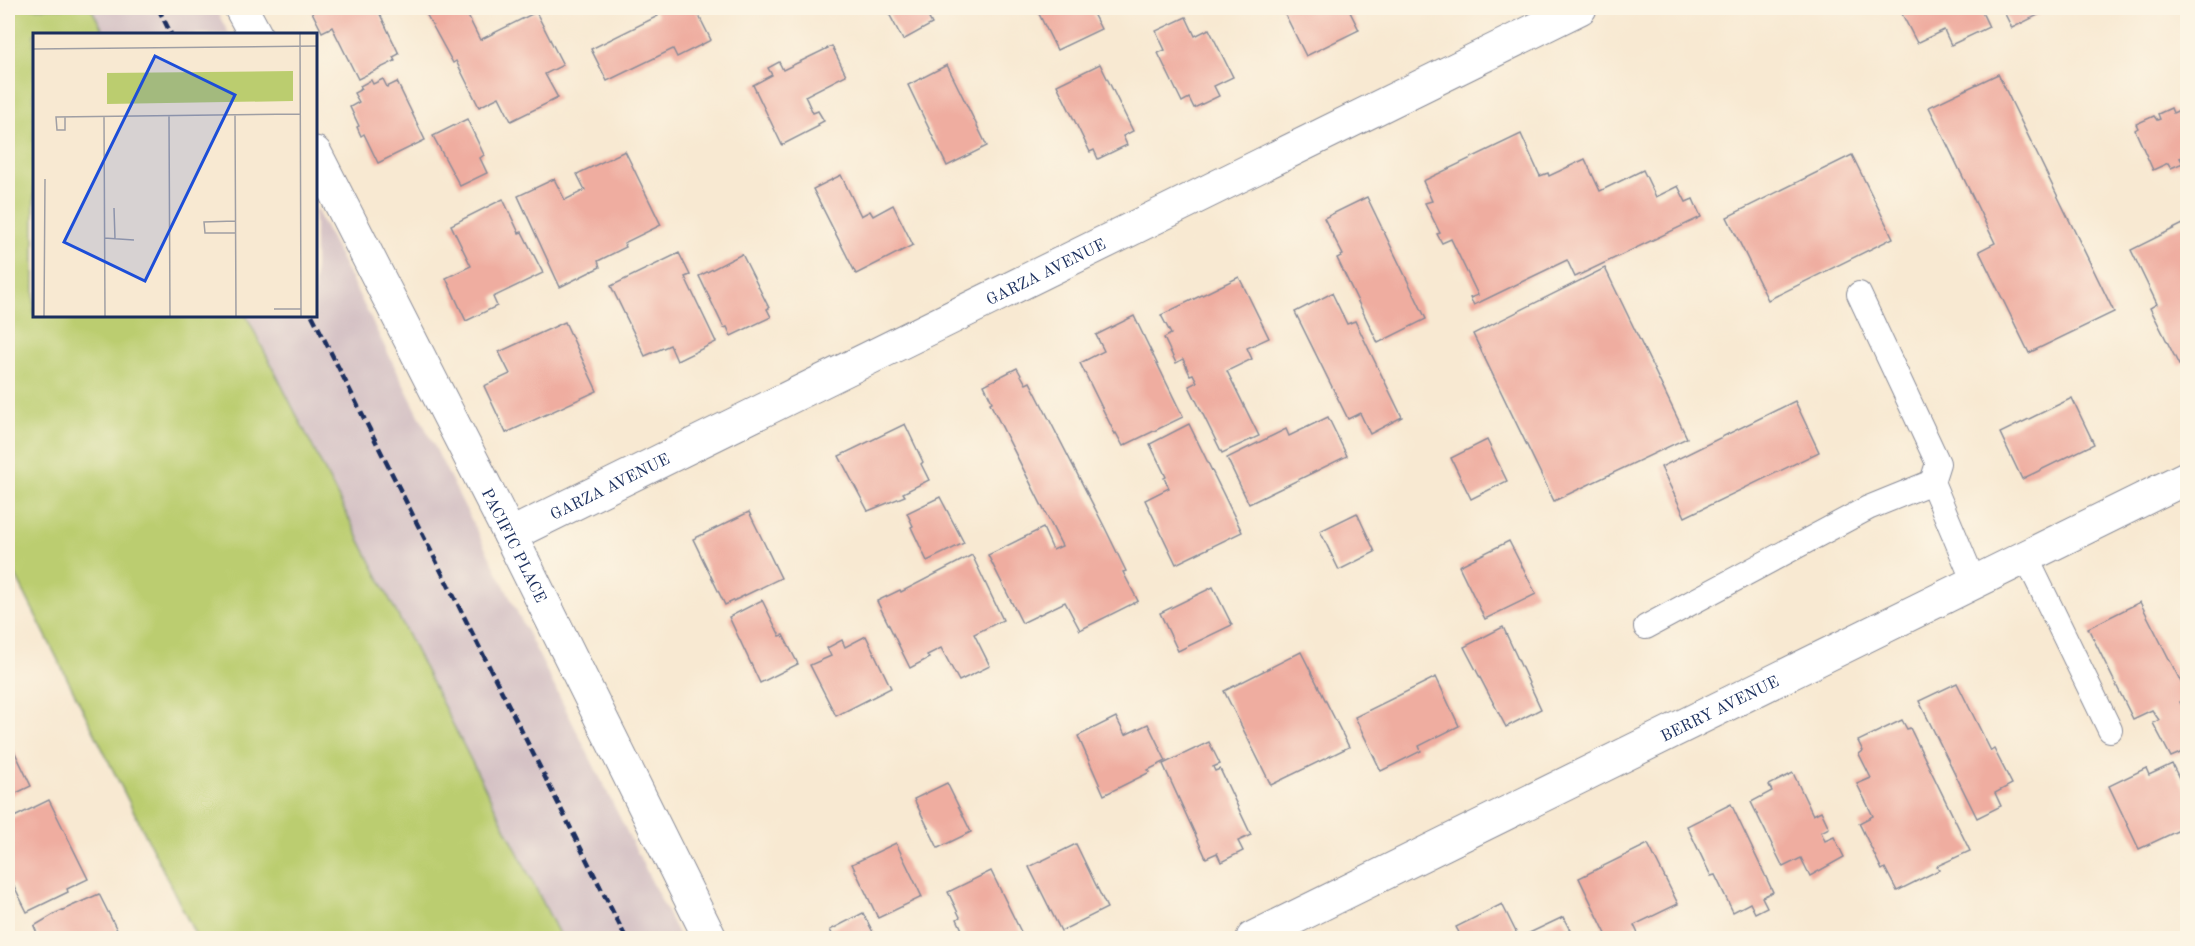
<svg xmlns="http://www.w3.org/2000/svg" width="2195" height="946" font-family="'Old Standard TT',serif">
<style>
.industrial{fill:#d2bec2}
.green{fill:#bbcd6f;stroke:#6b7e66;stroke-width:1.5}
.building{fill:#efada0}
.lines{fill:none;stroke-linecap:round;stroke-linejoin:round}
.lane-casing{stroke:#8a8c98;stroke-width:26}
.street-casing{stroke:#8a8c98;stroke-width:35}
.lane{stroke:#fff;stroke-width:24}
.street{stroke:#fff;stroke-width:33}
.rail{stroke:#1b2f5e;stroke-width:4.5;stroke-dasharray:9 4.5;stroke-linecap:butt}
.labels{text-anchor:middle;stroke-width:5;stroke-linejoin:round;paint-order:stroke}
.street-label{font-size:16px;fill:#1b2f5e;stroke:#fcf5e5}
.inset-road{fill:none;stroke:#a09fa4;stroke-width:1.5}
.view{fill:#1d4ed8;fill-opacity:0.15;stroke:#1d4ed8;stroke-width:3}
.inset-edge{fill:none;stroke:#1b2f5e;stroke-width:3}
</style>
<rect width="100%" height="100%" fill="#fcf5e5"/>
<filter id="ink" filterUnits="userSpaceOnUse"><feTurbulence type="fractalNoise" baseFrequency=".0167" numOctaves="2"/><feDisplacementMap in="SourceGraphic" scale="12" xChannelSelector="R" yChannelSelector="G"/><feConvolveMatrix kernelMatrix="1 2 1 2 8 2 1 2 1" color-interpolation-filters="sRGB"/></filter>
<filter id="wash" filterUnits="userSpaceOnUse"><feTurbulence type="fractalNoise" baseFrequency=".008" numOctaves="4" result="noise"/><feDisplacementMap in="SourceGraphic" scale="24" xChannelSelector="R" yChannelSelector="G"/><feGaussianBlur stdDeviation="1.35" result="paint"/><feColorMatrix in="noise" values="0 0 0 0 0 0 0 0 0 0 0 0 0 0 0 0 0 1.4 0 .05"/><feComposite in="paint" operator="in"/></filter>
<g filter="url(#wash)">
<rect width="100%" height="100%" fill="#f8e9d2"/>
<g class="industrial">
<path d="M91 8H215L229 34H105Z"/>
<path d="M315 207 680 938H561L246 315H315Z"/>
</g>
<path class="green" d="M8 8H91L105 34H34V315H246L561 938H197L8 560Z"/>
<g id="blocks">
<g class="building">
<path d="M310 8H377L399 54 393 57 395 61 358 79 332 27 322 32Z"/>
<path d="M423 8H464L480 40 536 12 563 65 545 74 558 98 511 121 499 97 479 107 456 61 453 63Z"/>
<path d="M654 8H695L711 40 677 57 673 49 607 81 591 49 658 16Z"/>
<path d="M886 8H923L932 24 903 40Z"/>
<path d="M1036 8H1090L1101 29 1057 50Z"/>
<path d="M1282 8H1348L1359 30 1306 56Z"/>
<path d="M1899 8H1980L1989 27 1951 45 1944 30 1917 43Z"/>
<path d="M2002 8H2052L2012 28Z"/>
<path d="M1186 17 1195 36 1209 29 1233 77 1214 86 1219 96 1194 108 1189 98 1182 102 1158 53 1165 50 1156 31Z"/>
<path d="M832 46 846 75 805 96 813 113 818 111 824 121 818 124 819 126 782 145 753 85 772 75 768 68 779 62 783 70Z"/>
<path d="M1100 64 1133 131 1123 136 1127 145 1098 159 1094 150 1090 152 1057 85Z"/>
<path d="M947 65 987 146 947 166 908 85Z"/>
<path d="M1998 74 2114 312 2029 353 1979 251 1995 243 1929 107Z"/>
<path d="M383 79 387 87 397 82 425 140 378 163 364 134 361 136 357 127 359 126 350 107 359 102 354 93 362 89 360 86 371 80 373 84Z"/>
<path d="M2171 108 2173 113 2182 109 2188 120V155L2180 158 2183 163 2171 168 2168 163 2153 170 2135 130 2138 128 2136 124 2154 116 2157 120 2160 119 2158 114Z"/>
<path d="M467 119 484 155 480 158 487 173 460 186 433 136Z"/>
<path d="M1521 134 1540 176 1548 173 1549 176 1585 159 1600 191 1643 170 1656 197 1678 186 1686 202 1693 199 1701 217 1575 277 1567 260 1474 305 1470 298 1478 295 1451 239 1442 243 1437 234 1440 233 1425 203 1432 201 1423 181Z"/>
<path d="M625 151 661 225 624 243 626 247 598 261 600 267 560 287 518 196 554 179 565 200 585 190 577 174Z"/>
<path d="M1852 155 1893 238 1768 300 1727 217Z"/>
<path d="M841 175 861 216 870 211 873 216 893 205 913 245 856 274 813 189Z"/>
<path d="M1367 197 1426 319 1378 343 1337 258 1343 255 1324 218Z"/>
<path d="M503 199 519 233 522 232 543 273 493 297 497 306 466 321 446 278 471 266 451 225Z"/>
<path d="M2183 224 2188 232V361L2179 365 2150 308 2157 304 2131 250Z"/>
<path d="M679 253 690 275 685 277 716 342 677 361 670 345 645 356 611 286Z"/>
<path d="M742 254 769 308 767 309 771 317 731 336 727 327 724 328 699 276Z"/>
<path d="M1605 268 1687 438 1554 501 1473 334Z"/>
<path d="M1239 277 1269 338 1247 348 1252 359 1227 371 1259 436 1222 453 1189 386 1197 382 1193 374 1190 375 1183 359 1176 363 1164 338 1171 334 1161 315Z"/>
<path d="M1332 293 1347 324 1355 321 1402 417 1370 434 1360 413 1348 419 1295 312Z"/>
<path d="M1134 316 1183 417 1123 446 1116 433 1115 434 1080 363 1104 351 1096 335Z"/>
<path d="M565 322 597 391 506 433 484 386 510 374 499 352Z"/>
<path d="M1017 368 1026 384 1030 382 1105 528 1126 571 1123 572 1138 601 1080 630 1065 602 1022 623 988 555 1043 528 1053 550 1062 546 990 403 992 402 984 385Z"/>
<path d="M2072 398 2094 444 2022 479 2000 433Z"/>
<path d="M1795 401 1819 452 1685 517 1661 467Z"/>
<path d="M1328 417 1347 456 1249 504 1227 458 1286 429 1289 436Z"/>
<path d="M905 424 923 462 921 464 929 480 903 493 905 496 868 511 839 456Z"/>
<path d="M1189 424 1242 532 1176 564 1145 500 1169 488 1164 478 1166 477 1150 444Z"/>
<path d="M1487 440 1507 481 1471 499 1451 458Z"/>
<path d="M940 497 964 543 927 561 911 527 913 526 907 513Z"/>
<path d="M749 512 781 578 725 605 693 539Z"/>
<path d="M1357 513 1375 552 1339 570 1320 531Z"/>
<path d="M1509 541 1536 594 1485 619 1459 566Z"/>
<path d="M972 555 1003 620 974 634 990 666 959 681 941 648 927 655 929 658 910 668 877 601 900 590 901 592Z"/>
<path d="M1213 587 1232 625 1178 651 1160 613Z"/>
<path d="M762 600 780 636 783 635 798 664 760 683 729 617Z"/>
<path d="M2140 602 2188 696V698L2180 702 2183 707 2188 705V756L2185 751 2171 757 2153 723 2159 720 2152 710 2133 719 2088 628Z"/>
<path d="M1503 627 1541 709 1506 727 1464 647Z"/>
<path d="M866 636 891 688 836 716 810 665 831 656 827 648 842 640 845 647Z"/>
<path d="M1301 652 1349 747 1271 785 1224 691Z"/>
<path d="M1436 677 1459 726 1419 746 1421 751 1381 771 1355 717Z"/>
<path d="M1957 683 1991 751 1994 749 2012 784 1995 793 2001 806 1977 818 1919 701Z"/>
<path d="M1116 717 1125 735 1148 724 1166 761 1148 770 1150 772 1104 795 1078 736Z"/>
<path d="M1902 720 1907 729 1910 728 1970 851 1937 866 1939 870 1897 891 1885 868 1882 870 1859 823 1873 816 1857 784 1871 778 1859 754 1863 751 1858 741Z"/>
<path d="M8 738 31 786 8 797Z"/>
<path d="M1209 742 1220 764 1213 767 1215 771 1220 769 1251 835 1238 841 1243 851 1221 862 1217 853 1206 858 1163 764Z"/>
<path d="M2172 764 2188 796V826L2139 849 2109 786 2146 768 2149 775Z"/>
<path d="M1793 773 1813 815 1821 811 1829 828 1821 832 1825 841 1834 837 1844 857 1810 876 1801 858 1783 867 1751 802 1772 791 1769 785Z"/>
<path d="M947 783 971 832 938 848 914 799Z"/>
<path d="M49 800 88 879 67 889 68 892 27 912 13 884 10 886 8 881V820Z"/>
<path d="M1731 804 1773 892 1762 897 1767 907 1755 913 1750 903 1733 912 1715 875 1711 876 1687 826Z"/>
<path d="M896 843 922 897 878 918 852 864Z"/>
<path d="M1076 844 1107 908 1061 931 1029 867Z"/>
<path d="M1648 844 1678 904 1634 925 1640 938H1608L1579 878Z"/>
<path d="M991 871 1024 938H966L957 919 960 917 948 892Z"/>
<path d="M99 894 121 938H39L34 926 56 913Z"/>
<path d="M1502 904 1519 938 1563 917 1574 938H1462L1456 927Z"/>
<path d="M863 913 876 938H834L830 930Z"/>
</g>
</g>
</g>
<g filter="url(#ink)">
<use href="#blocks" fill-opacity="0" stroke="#8a8c98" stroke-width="1.5"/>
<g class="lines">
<g class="lane-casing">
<g id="lane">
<path d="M1859 294 1938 463 1932 482 1974 582"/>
<path d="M2026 557 2110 730"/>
<path d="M1646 627 1868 508 1932 482"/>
</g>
</g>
<g class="street-casing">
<g id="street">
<path d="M241 8 255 34"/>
<path id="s1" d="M315 153 510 535 710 938"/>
<path id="s2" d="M510 535 1580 8"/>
<path id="s3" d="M1253 938 2188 477"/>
</g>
</g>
<use href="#lane" class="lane"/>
<use href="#street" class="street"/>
<g class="rail">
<path d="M158 8 171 34"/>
<path d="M312 315 626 938"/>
</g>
</g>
</g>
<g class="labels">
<g class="street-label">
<text dy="6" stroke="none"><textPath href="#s2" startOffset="597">GARZA AVENUE</textPath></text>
<text dy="6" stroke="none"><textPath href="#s2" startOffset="111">GARZA AVENUE</textPath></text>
<text dy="6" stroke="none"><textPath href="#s1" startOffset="440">PACIFIC PLACE</textPath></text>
<text dy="6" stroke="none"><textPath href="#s3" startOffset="520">BERRY AVENUE</textPath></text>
</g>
</g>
<g transform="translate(33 33)">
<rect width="284" height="284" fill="#f8e9d2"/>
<path d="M260 38V68L74 71V40Z" fill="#bbcd6f"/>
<path class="inset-road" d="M267 1 268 283M0 16 284 13M202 82 203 283M71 83 72 283M136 83 137 283M32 84V97H24L23 84 267 81M81 175 82 206M202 188 171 189 172 200H202M71 205 101 207M241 276H268M11 283 12 146"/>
<path class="view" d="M122 23 202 62 112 248 31 209Z"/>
<rect width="284" height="284" class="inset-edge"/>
</g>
<rect width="2195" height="946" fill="none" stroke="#fcf5e5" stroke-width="30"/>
</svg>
